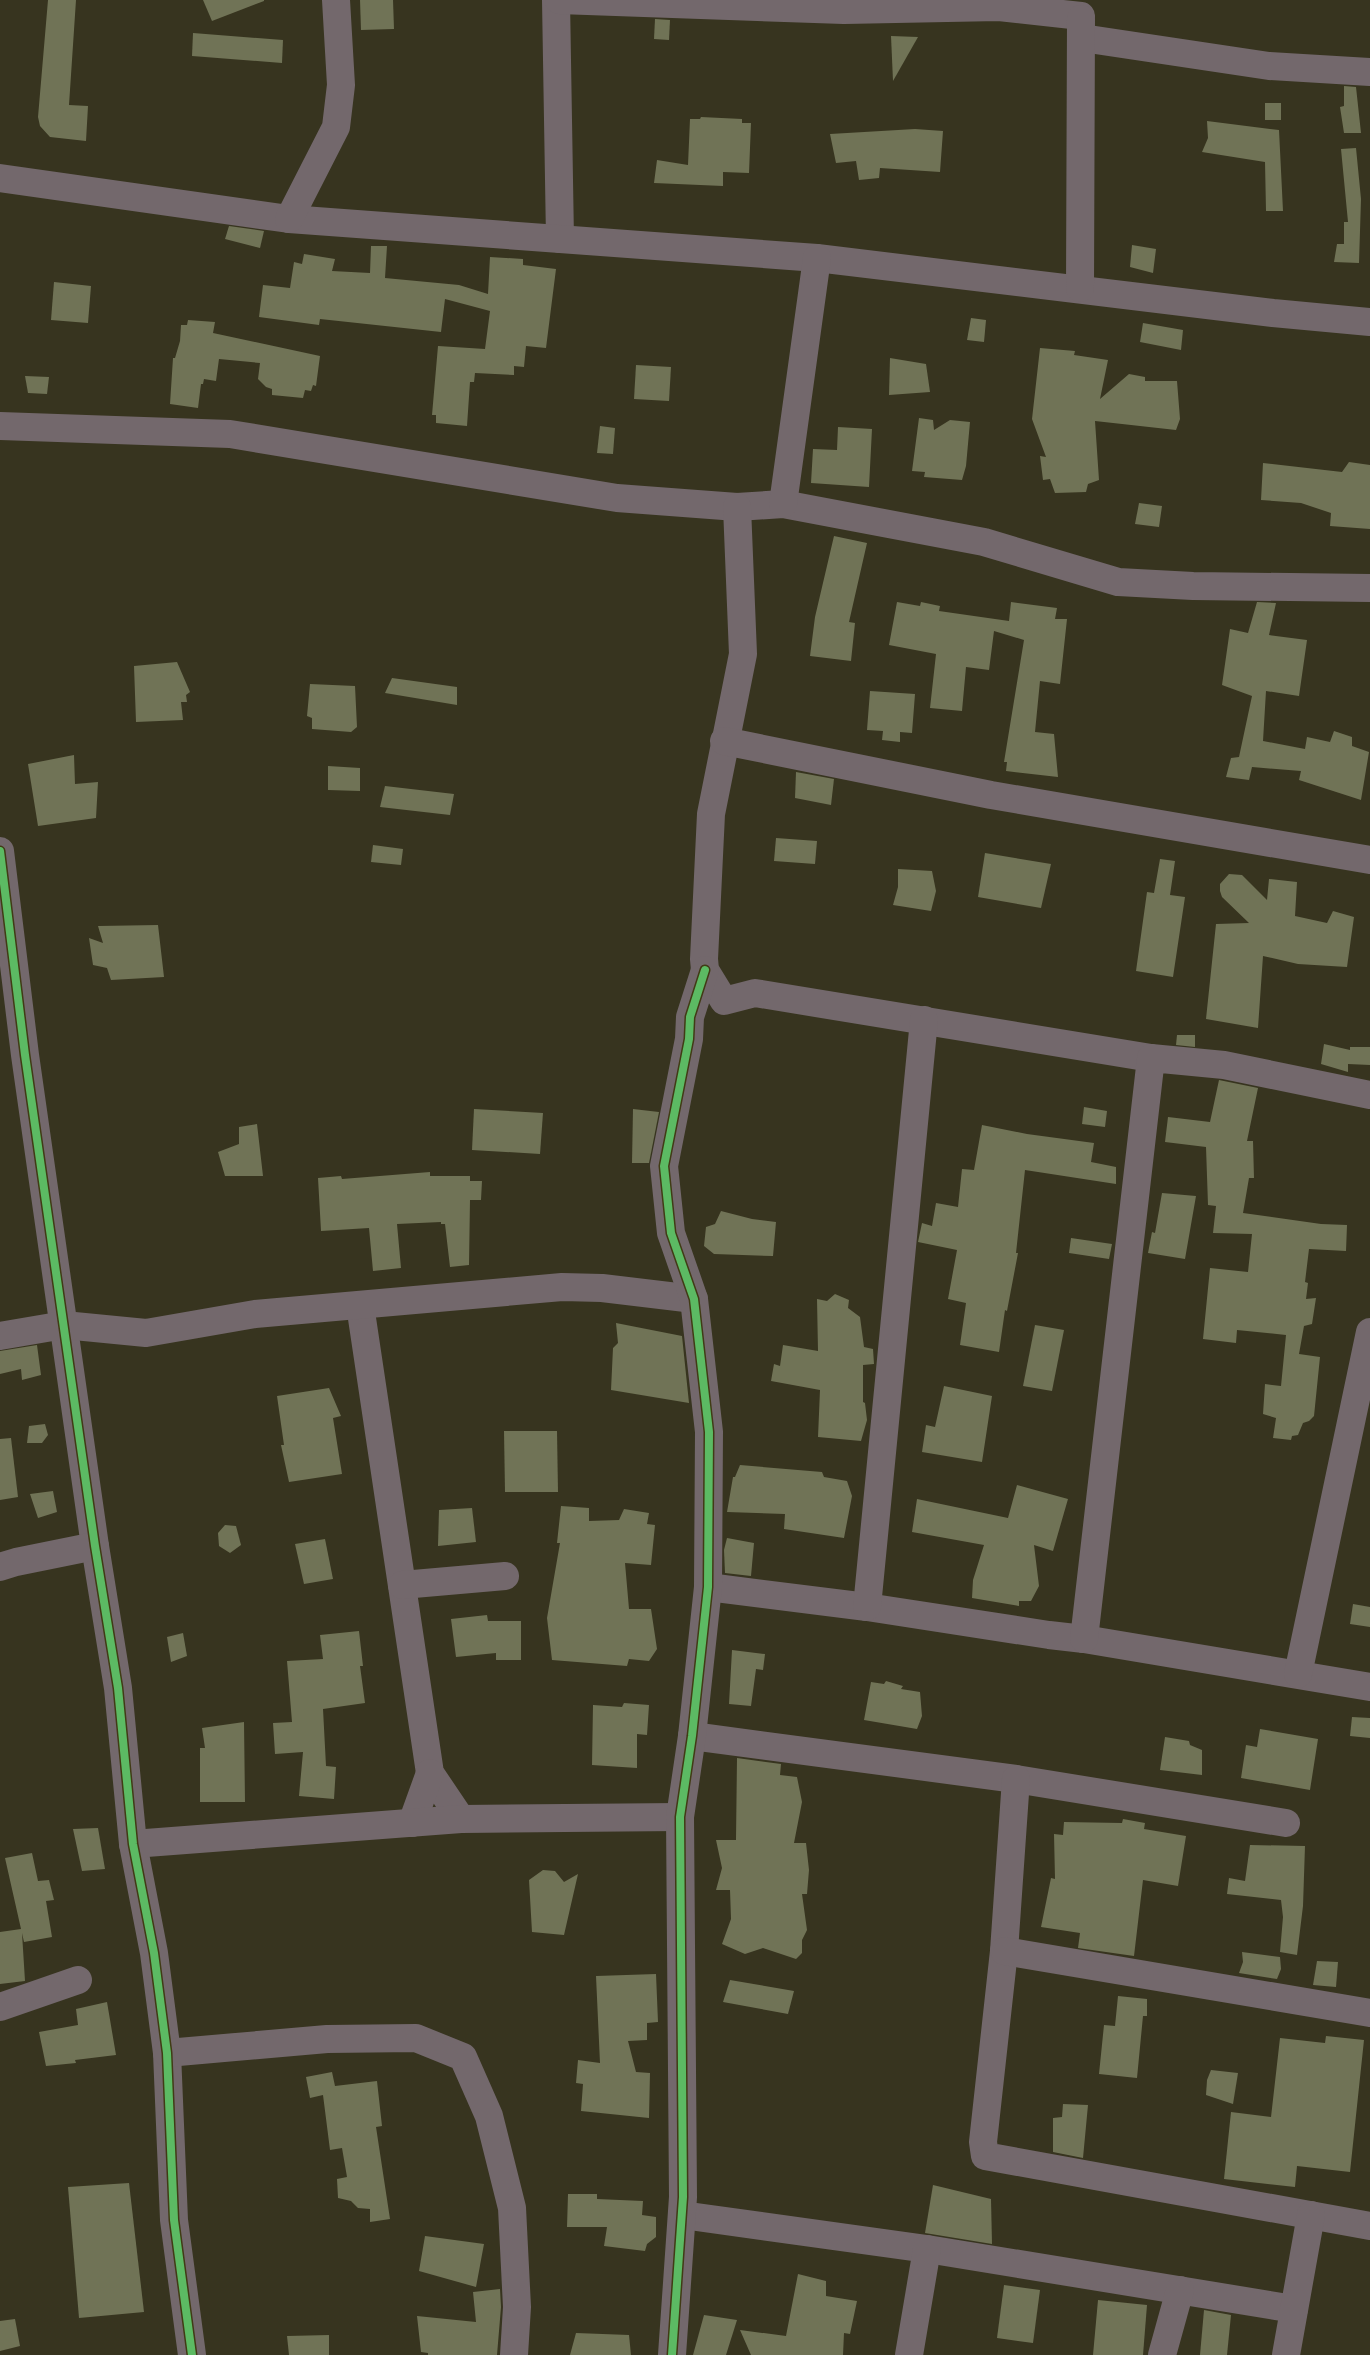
<svg xmlns="http://www.w3.org/2000/svg" width="1370" height="2355" font-family="Montserrat,sans-serif">
<style>
.building{fill:#707356}
.lines{fill:none;stroke-linecap:round;stroke-linejoin:round}
.minor{stroke:#73686c;stroke-width:28}
.cycleway-casing{stroke:#413b15;stroke-width:11}
.cycleway{stroke:#5cba63;stroke-width:8}
</style>
<rect width="100%" height="100%" fill="#37341f"/>
<g class="building">
<path d="M48 0H76L69 105 88 106 86 141 50 137 40 126 38 117Z"/>
<path d="M203 0H264V1L212 21Z"/>
<path d="M360 0H393L394 29 361 30Z"/>
<path d="M655 19 670 20 669 40 654 39Z"/>
<path d="M193 33 283 40 282 63 192 56Z"/>
<path d="M891 36 918 37 893 81Z"/>
<path d="M1344 86 1356 87 1361 133H1344L1340 107 1344 106Z"/>
<rect x="1265" y="103" width="16" height="17"/>
<path d="M701 117 742 119V123H751L749 173 723 172V186L654 183 657 160 688 165 690 119H700Z"/>
<path d="M1207 121 1279 130 1283 211H1266L1265 162 1202 152 1208 138Z"/>
<path d="M915 129 943 131 940 172 880 168 879 178 859 180 856 161 836 163 830 134Z"/>
<path d="M1356 148 1361 199 1359 263 1334 262 1337 244H1344V222H1348L1341 149Z"/>
<path d="M229 226 264 231 260 248 225 239Z"/>
<path d="M1132 245 1156 249 1153 273 1130 267Z"/>
<path d="M371 246H387L385 278 459 285 488 294 490 257 523 259V265L556 269 546 348 526 346 524 367 514 366V375L475 373 474 382H470L467 426 436 423V415H432L438 346 485 349 490 311 445 299 441 332 320 319 319 325 259 317 263 285 290 288 294 262 302 264 304 254 335 259 332 271 370 273Z"/>
<path d="M54 282 91 286 88 323 51 320Z"/>
<path d="M971 318 986 320 984 342 967 340Z"/>
<path d="M188 320 215 322 213 333 320 356 316 386 313 385 311 391 305 390 303 398 272 395V389L266 387 258 379 260 363 219 359 216 381 204 379 203 384H201L198 408 170 404 173 358H175L180 341 181 325H187Z"/>
<path d="M1143 323 1183 330 1181 350 1140 342Z"/>
<path d="M1040 348 1075 351 1074 355 1108 360 1100 399 1129 374 1145 377V381H1177L1180 419 1176 430 1095 421 1099 480 1088 484 1086 492 1055 493 1050 479 1043 480 1040 456 1046 457 1032 419Z"/>
<path d="M890 358 926 364 930 392 889 395Z"/>
<path d="M636 365 671 367 669 401 634 399Z"/>
<path d="M25 376 49 377 47 394 28 393Z"/>
<path d="M919 418 933 420 934 430 950 420 970 422 966 466 962 480 924 477 925 472 912 471Z"/>
<path d="M600 426 615 428 613 454 597 453Z"/>
<path d="M838 427 872 429 869 487 811 483 813 449 837 450Z"/>
<path d="M1349 462 1370 465V529L1330 526 1331 513 1301 503 1261 500 1263 463 1342 472Z"/>
<path d="M1139 503 1162 506 1159 527 1135 524Z"/>
<path d="M834 536 867 543 849 622 855 623 851 661 810 656 815 617Z"/>
<path d="M897 602 920 606 921 602 940 606 939 611 1009 621 1011 602 1057 608 1055 619H1067L1060 684 1040 681 1035 732 1054 734 1058 777 1006 771 1007 762H1004L1024 640 994 631 989 670 966 667 962 711 930 708 936 654 889 645Z"/>
<path d="M1257 602 1276 603 1269 635 1307 640 1299 696 1266 691 1263 741 1305 749 1307 737 1330 742 1334 731 1352 737V746L1369 752 1361 800 1299 780 1301 771 1252 767 1249 780 1226 777 1231 758 1239 757 1252 696 1222 685 1230 629 1248 633Z"/>
<path d="M177 662 190 692 186 695 187 702H181L183 720 136 722 134 666Z"/>
<path d="M392 678 457 687V705L385 693Z"/>
<path d="M310 684 355 686 357 727 351 732 312 729V718L307 716Z"/>
<path d="M870 691 915 694 912 733 900 732V742L882 740 883 731 867 730Z"/>
<path d="M74 755 75 784 98 782 96 818 38 826 28 764Z"/>
<path d="M328 766 360 768V791L328 790Z"/>
<path d="M796 772 834 779 831 805 795 798Z"/>
<path d="M385 786 454 794 450 815 380 807Z"/>
<path d="M776 838 817 841 815 864 774 861Z"/>
<path d="M373 845 403 849 401 865 371 862Z"/>
<path d="M985 853 1051 864 1041 908 978 897Z"/>
<path d="M1160 859 1175 861 1170 895 1185 897 1173 977 1136 971 1147 892 1154 893Z"/>
<path d="M898 869 932 871 936 891 931 911 893 905 898 887Z"/>
<path d="M1229 874 1242 875 1267 900 1269 879 1297 882 1295 916 1327 923 1333 911 1354 917 1347 967 1298 964 1263 956 1258 1028 1206 1019 1216 924 1249 923 1222 897 1220 891V884Z"/>
<path d="M158 925 164 977 111 980 107 968 93 965 89 938 103 943 98 926Z"/>
<path d="M1177 1035H1195V1047L1176 1045Z"/>
<path d="M1324 1044 1350 1050V1047H1370V1065L1348 1064V1072L1321 1064Z"/>
<path d="M1219 1080 1258 1088 1247 1141H1253L1254 1178H1249L1243 1213 1321 1224 1347 1225 1346 1251 1309 1249 1305 1282 1308 1283 1306 1299 1316 1298 1312 1324 1304 1326 1299 1354 1320 1357 1314 1416 1309 1421 1303 1423 1298 1435 1292 1436 1291 1440 1273 1438 1276 1418 1263 1414 1265 1384 1281 1386 1286 1335 1237 1330 1236 1343 1203 1339 1210 1268 1248 1272 1252 1234 1213 1233 1216 1206 1208 1205 1206 1147 1165 1142 1168 1117 1210 1122Z"/>
<path d="M1084 1107 1107 1111 1105 1127 1082 1124Z"/>
<path d="M474 1109 543 1113 540 1154 472 1150Z"/>
<path d="M633 1109 659 1112 649 1163H632Z"/>
<path d="M257 1124 263 1176H225L218 1152 239 1144V1127Z"/>
<path d="M982 1125 1027 1134 1094 1143 1091 1162 1116 1167V1184L1025 1170 1016 1253H1018L1007 1311 1005 1310 999 1352 960 1345 966 1303 948 1299 957 1250 918 1242 922 1223 932 1226 936 1203 958 1207 962 1169 974 1170Z"/>
<path d="M430 1172V1176H470V1181H482L481 1200H470L469 1265 450 1267 445 1224H441V1222L397 1224 401 1268 373 1271 369 1228 321 1231 318 1178 341 1176 342 1179Z"/>
<path d="M1162 1193 1196 1196 1185 1259 1148 1253 1152 1232 1155 1233Z"/>
<path d="M721 1211 752 1219 776 1222 773 1256 714 1254 704 1246 706 1227 715 1224Z"/>
<path d="M1071 1238 1112 1244 1109 1259 1069 1253Z"/>
<path d="M835 1294 849 1300 848 1308 860 1317 864 1347 873 1349 874 1364 863 1365V1402L865 1403 867 1420 861 1441 818 1437 820 1390 771 1381 774 1364 780 1366 783 1345 818 1351 817 1299 827 1301Z"/>
<path d="M616 1323 682 1336 689 1403 611 1390 613 1348 618 1343Z"/>
<path d="M1035 1325 1064 1330 1052 1391 1023 1386Z"/>
<path d="M37 1345 41 1375 22 1380 21 1369 0 1374V1351Z"/>
<path d="M944 1386 992 1396 982 1462 922 1452 926 1425 935 1427Z"/>
<path d="M329 1388 341 1416 333 1418 342 1474 289 1482 281 1445H284L277 1396Z"/>
<path d="M45 1424 48 1435 42 1443H27L29 1426Z"/>
<path d="M504 1431H557L558 1492H505Z"/>
<path d="M11 1438 18 1497 0 1500V1439Z"/>
<path d="M740 1465 822 1472 824 1477 847 1481 852 1496 844 1538 784 1529 785 1514 727 1512 733 1477H735Z"/>
<path d="M1017 1485 1068 1499 1053 1551 1034 1545 1039 1586 1031 1601H1019V1606L972 1598 973 1580 984 1545 912 1532 917 1499 1008 1518Z"/>
<path d="M53 1491 57 1512 38 1518 30 1494Z"/>
<path d="M561 1506 589 1508V1521L619 1520 624 1509 649 1513 647 1524 655 1525 651 1565 625 1563 629 1609H651L657 1649 649 1661 629 1659 627 1666 552 1660 547 1618 560 1543H557Z"/>
<path d="M472 1508 476 1542 438 1546 439 1510Z"/>
<path d="M225 1525 236 1526 241 1545 230 1553 219 1546 218 1533Z"/>
<path d="M727 1538 754 1543 751 1576 725 1573 724 1550Z"/>
<path d="M325 1539 333 1579 304 1584 295 1544Z"/>
<path d="M1353 1604 1370 1607V1627L1350 1624Z"/>
<path d="M487 1615 488 1621H521V1660H496V1653L456 1657 451 1619Z"/>
<path d="M359 1631 363 1666H360L365 1703 323 1709 326 1766 336 1767 334 1799 299 1796 303 1752 275 1754 273 1723 292 1722 287 1661 323 1659 320 1635Z"/>
<path d="M183 1633 187 1656 171 1662 167 1637Z"/>
<path d="M732 1650 765 1654 763 1670 756 1669 751 1706 729 1704Z"/>
<path d="M886 1681 903 1686 901 1689 920 1692 922 1716 917 1729 864 1720 871 1682 884 1684Z"/>
<path d="M624 1703 649 1705 647 1735 637 1734V1768L592 1765 593 1705 622 1707Z"/>
<path d="M1352 1717 1370 1718V1738L1350 1736Z"/>
<path d="M244 1722 245 1802H200V1748H205L202 1728Z"/>
<path d="M1260 1729 1318 1739 1310 1790 1241 1778 1246 1745 1257 1747Z"/>
<path d="M1165 1737 1189 1741 1190 1745 1202 1750V1775L1160 1770Z"/>
<path d="M737 1758 781 1764 780 1775 797 1777 802 1802 794 1843H806L809 1870 807 1894H802L807 1930 802 1940V1953L796 1959 763 1948 745 1954 722 1944 731 1919 730 1890H716L722 1868 716 1840H736Z"/>
<path d="M1123 1819 1145 1823 1144 1829 1186 1836 1178 1886 1143 1880 1134 1956 1078 1948 1080 1933 1041 1927 1051 1878 1055 1879 1054 1834 1063 1835 1064 1822 1122 1823Z"/>
<path d="M98 1828 105 1869 82 1871 73 1829Z"/>
<path d="M1250 1845 1305 1846 1303 1906 1297 1955 1280 1952 1283 1917 1281 1900 1227 1894 1229 1878 1245 1881Z"/>
<path d="M32 1853 38 1881 49 1880 54 1900 46 1901 52 1937 24 1942 22 1933 25 1981 0 1984V1932L21 1929 5 1858Z"/>
<path d="M543 1870 555 1871 564 1882 578 1874 564 1935 532 1932 529 1880Z"/>
<path d="M1242 1952 1280 1957 1281 1969 1277 1979 1239 1973 1243 1962Z"/>
<path d="M1317 1961 1338 1962 1336 1987 1313 1985Z"/>
<path d="M656 1974 658 2022 647 2023V2040L628 2041 636 2072 650 2073 649 2118 581 2111 583 2084 576 2083 578 2060 600 2063 596 1976Z"/>
<path d="M730 1980 794 1991 788 2014 723 2002Z"/>
<path d="M1118 1996 1147 1999V2016H1143L1137 2078 1099 2074 1104 2025 1115 2026Z"/>
<path d="M107 2002 116 2055 75 2060 76 2063 46 2066 39 2032 78 2025 76 2009Z"/>
<path d="M1326 2036 1364 2040 1350 2172 1297 2166 1295 2187 1224 2179 1231 2112 1271 2117 1280 2038 1325 2043Z"/>
<path d="M1211 2070 1238 2073 1233 2104 1206 2095 1207 2080Z"/>
<path d="M332 2072 335 2086 377 2081 382 2126 376 2127 390 2219 370 2222V2209L358 2208 351 2201 338 2198 337 2179 347 2177 342 2148 330 2150 323 2095 310 2098 306 2077Z"/>
<path d="M1063 2104 1088 2105 1083 2158 1053 2152V2118L1062 2117Z"/>
<path d="M129 2183 144 2312 79 2318 68 2187Z"/>
<path d="M933 2185 991 2199 992 2244 925 2233Z"/>
<path d="M568 2194H597V2199L643 2201 642 2215 656 2217V2237L647 2244 645 2251 604 2246 607 2227H567Z"/>
<path d="M425 2236 484 2244 476 2287 419 2271Z"/>
<path d="M798 2274 826 2281V2296L857 2301 850 2334 844 2333 843 2355H751L740 2330 786 2336Z"/>
<path d="M1004 2285 1040 2290 1033 2343 997 2338Z"/>
<path d="M500 2289 501 2307 497 2355H428V2353L421 2352 417 2316 476 2322 473 2292Z"/>
<path d="M1098 2300 1147 2305 1143 2355H1093Z"/>
<path d="M1204 2310 1231 2315 1227 2355H1200Z"/>
<path d="M704 2315 737 2320 726 2355H693Z"/>
<path d="M15 2319 20 2346 0 2351V2321Z"/>
<path d="M576 2333 629 2335 631 2355H570Z"/>
<path d="M329 2335V2355H289L287 2336Z"/>
</g>
<g class="lines">
<g class="minor">
<path d="M556 0 560 239"/>
<path d="M559 0 844 10 999 7 1081 16"/>
<path d="M1082 38 1269 66 1370 72"/>
<path d="M0 178 289 219 817 258 1273 313 1370 322"/>
<path d="M289 219 336 127 341 85 336 0"/>
<path d="M1080 288 1081 19"/>
<path d="M0 426 230 434 617 498 737 507 783 504 984 542 1118 582 1193 586 1370 588"/>
<path d="M783 504 817 258"/>
<path d="M737 507 743 654 711 814 704 959 705 970 724 1001 755 993 1151 1058"/>
<path d="M724 741 991 795 1370 860"/>
<path d="M0 851 25 1055 95 1546 118 1688 133 1844 154 1953 167 2053 174 2220 192 2355"/>
<path d="M360 1305 430 1773 461 1819"/>
<path d="M0 1336 64 1325 146 1333 255 1314 562 1287 602 1288 694 1299"/>
<path d="M0 1567 16 1562 95 1546"/>
<path d="M402 1585 505 1576"/>
<path d="M708 1587 867 1607 1049 1635 1084 1639 1370 1687"/>
<path d="M867 1607 924 1020"/>
<path d="M1084 1639 1151 1058 1224 1065 1370 1095"/>
<path d="M1298 1674 1370 1332"/>
<path d="M692 1736 1016 1779 1286 1823"/>
<path d="M1016 1779 1004 1951 983 2142 985 2156 1370 2226"/>
<path d="M412 1823 430 1773"/>
<path d="M133 1844 461 1819 680 1817"/>
<path d="M1004 1951 1370 2013"/>
<path d="M0 2007 78 1980"/>
<path d="M167 2053 327 2039 416 2038 463 2057 489 2116 512 2208 517 2307 514 2355"/>
<path d="M682 2215 927 2249 1294 2309"/>
<path d="M672 2355 683 2197 680 1817 692 1736 708 1587 709 1432 694 1299 671 1233 664 1166 689 1039 690 1017 705 970"/>
<path d="M909 2355 927 2249"/>
<path d="M1162 2355 1180 2290"/>
<path d="M1286 2355 1311 2215"/>
</g>
<g class="cycleway-casing">
<g id="cycleway">
<path d="M0 851 25 1055 95 1546 118 1688 133 1844 154 1953 167 2053 174 2220 192 2355"/>
<path d="M672 2355 683 2197 680 1817 692 1736 708 1587 709 1432 694 1299 671 1233 664 1166 689 1039 690 1017 705 970"/>
</g>
</g>
<use href="#cycleway" class="cycleway"/>
</g>
</svg>
